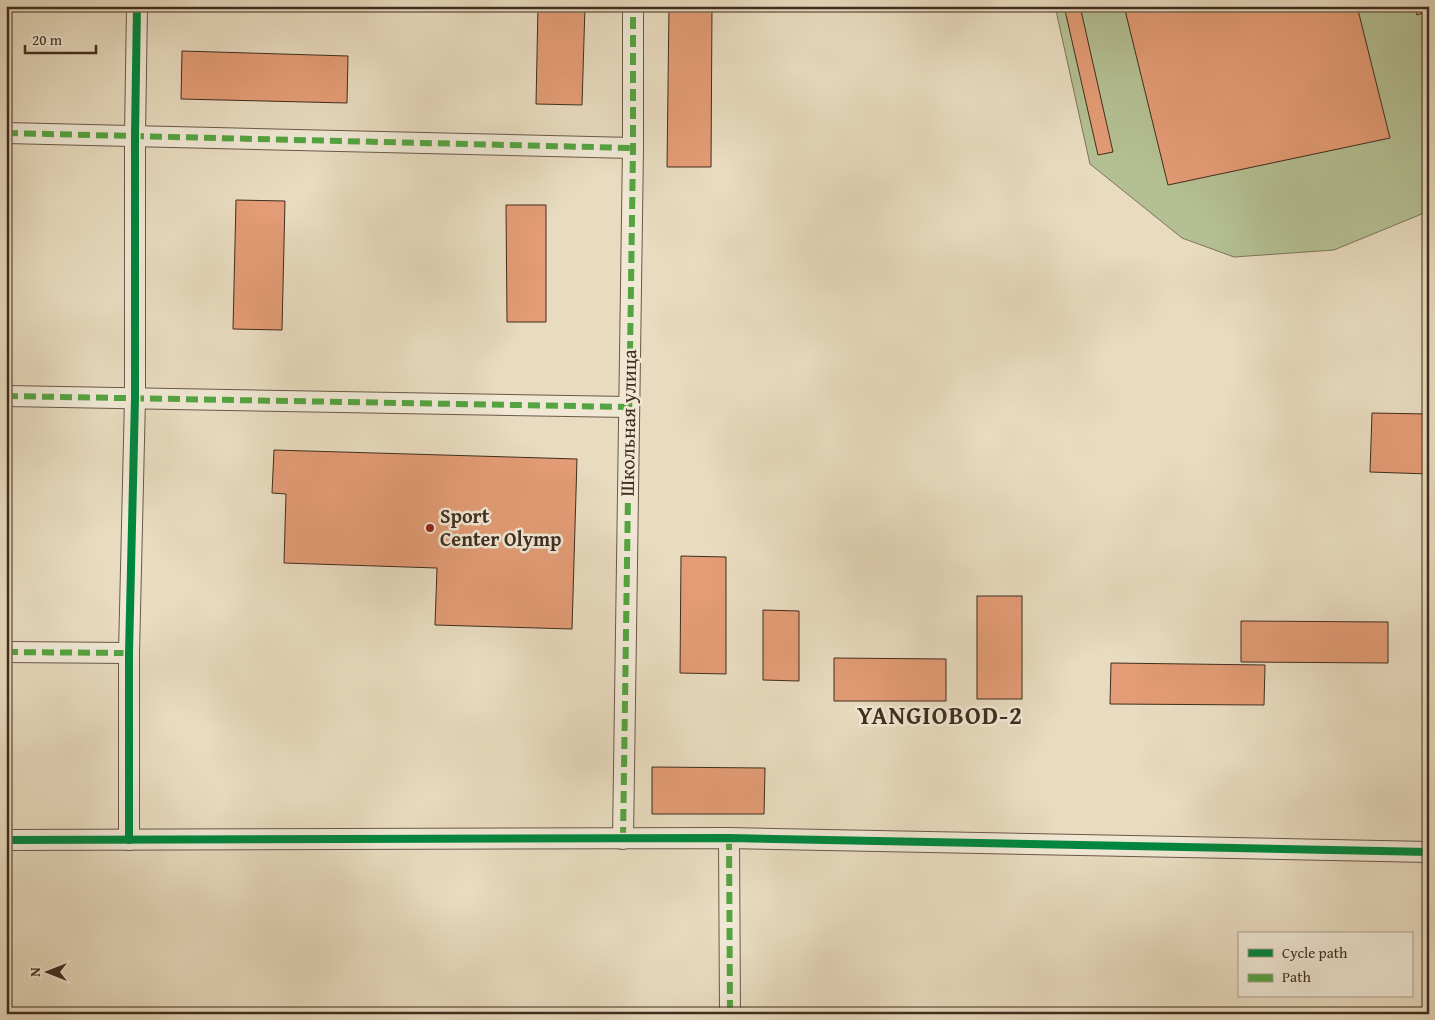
<svg xmlns="http://www.w3.org/2000/svg" width="1435" height="1020" font-family="'Gentium Book Plus',serif">
<style>
.park{fill:#b4c093;stroke:#7a7659}
.building{fill:#e39c75;stroke:#402d1f}
.lines{fill:none;stroke-linecap:round;stroke-linejoin:round}
.minor-casing{stroke:#6a5847;stroke-width:22}
.minor{stroke:#f0e8d5;stroke-width:20}
.quiet{stroke:#54a441;stroke-width:6;stroke-dasharray:12 6;stroke-linecap:butt}
.cycleway-casing{stroke:#f0e8d5;stroke-width:11}
.cycleway{stroke:#00873e;stroke-width:8}
.poi-dot{fill:#8f2418;stroke:#f0e8d5;stroke-width:2}
.labels{text-anchor:middle;stroke-width:5;stroke-linejoin:round;paint-order:stroke}
.street-label{font-size:20px;fill:#402d1f;stroke:#f0e8d5}
.poi-label{font-size:20px;font-weight:bold;fill:#402d1f;stroke:#f0e8d5;text-anchor:start}
.district-label{font-size:25px;font-weight:bold;letter-spacing:1px;fill:#402d1f;stroke:#f0e8d5}
</style>
<rect width="100%" height="100%" fill="#e8dbbf"/>
<filter id="stains"><feTurbulence type="fractalNoise" baseFrequency=".004" numOctaves="4"/><feColorMatrix values="0 0 0 0 .2 0 0 0 0 .09 0 0 0 0 .02 0 0 0 .5 -.17"/></filter>
<radialGradient id="worn" r=".72"><stop offset=".6" stop-color="#630" stop-opacity="0"/><stop offset="1" stop-color="#630" stop-opacity=".3"/></radialGradient>
<path class="park" d="M1055 6H1429V211L1334 250 1234 257 1182 238 1090 164Z"/>
<g class="building">
<path d="M538 6H585L582 105 536 104Z"/>
<path d="M669 6H712L711 167H667Z"/>
<path d="M1064 6H1080L1113 152 1098 155Z"/>
<path d="M1124 6H1357L1390 138 1168 185Z"/>
<path d="M1414 6H1429V11L1417 15Z"/>
<path d="M182 51 348 56 347 103 181 99Z"/>
<path d="M236 200 285 201 282 330 233 329Z"/>
<path d="M506 205H546V322H507Z"/>
<path d="M1372 413 1429 414V474L1370 472Z"/>
<path d="M274 450 577 459 572 629 435 625 437 568 284 563 286 494 272 493Z"/>
<path d="M681 556 726 557V674L680 673Z"/>
<rect x="977" y="596" width="45" height="103"/>
<path d="M763 610 799 611V681L763 680Z"/>
<path d="M1241 621 1388 622V663L1241 662Z"/>
<path d="M834 658 946 659V701H834Z"/>
<path d="M1111 663 1265 665 1264 705 1110 704Z"/>
<path d="M652 767 765 768 764 814H652Z"/>
</g>
<g class="lines">
<g class="minor-casing">
<g id="minor">
<path d="M6 133 633 148"/>
<path d="M6 396 628 407"/>
<path d="M6 652 129 653"/>
<path d="M729 838 730 1014"/>
<path d="M623 839 633 148V6"/>
<path d="M6 840 729 838 1429 852"/>
<path d="M129 840V653L135 398V135L137 6"/>
</g>
</g>
<use href="#minor" class="minor"/>
<g class="quiet">
<path d="M6 133 633 148"/>
<path d="M6 396 628 407"/>
<path d="M6 652 129 653"/>
<path d="M729 838 730 1014"/>
<path d="M623 839 633 148V6"/>
</g>
<g class="cycleway-casing">
<g id="cycleway">
<path d="M6 840 729 838 1429 852"/>
<path d="M129 840V653L135 398V135L137 6"/>
</g>
</g>
<use href="#cycleway" class="cycleway"/>
</g>
<circle class="poi-dot" cx="430" cy="528" r="5"/>
<g class="labels">
<g class="street-label">
<text transform="translate(628 423) rotate(-89)" y="7">Школьная улица</text>
</g>
<g class="poi-label">
<text x="440" y="523">Sport<tspan x="440" dy="23">Center Olymp</tspan></text>
</g>
<g class="district-label">
<text x="940" y="724">YANGIOBOD-2</text>
</g>
</g>
<rect width="1435" height="1020" fill="none" stroke="#e8dbbf" stroke-width="25"/>
<rect x="8" y="8" width="1420" height="1005" fill="none" stroke="#402d1f" stroke-width="2.5"/>
<rect x="12" y="12" width="1410" height="995" fill="none" stroke="#402d1f"/>
<rect x="1238" y="932" width="175" height="65" fill="#f0e8d5" stroke="#aa9d8c"/>
<rect x="1248" y="949" width="25" height="8" fill="#00873e" stroke="#aa9d8c"/>
<text x="1282" y="958" font-size="15" fill="#402d1f">Cycle path</text>
<rect x="1248" y="974" width="25" height="8" fill="#54a441" stroke="#aa9d8c"/>
<text x="1282" y="982" font-size="15" fill="#402d1f">Path</text>
<g transform="translate(48 972) rotate(270)" stroke="#f0e8d5" stroke-width="4" paint-order="stroke">
<path d="M0-4L9 19L0 12L-9 19Z" fill="#402d1f"/>
<text y="-8" font-size="14" font-weight="bold" text-anchor="middle" fill="#402d1f">N</text>
</g>
<path d="M25 45v8h71v-8" fill="none" stroke="#402d1f" stroke-width="2.5"/>
<text x="32" y="45" font-size="15" fill="#402d1f" stroke="#f0e8d5" stroke-width="4" paint-order="stroke">20 m</text>
<rect width="100%" height="100%" filter="url(#stains)"/>
<rect width="100%" height="100%" fill="url(#worn)"/>
</svg>
